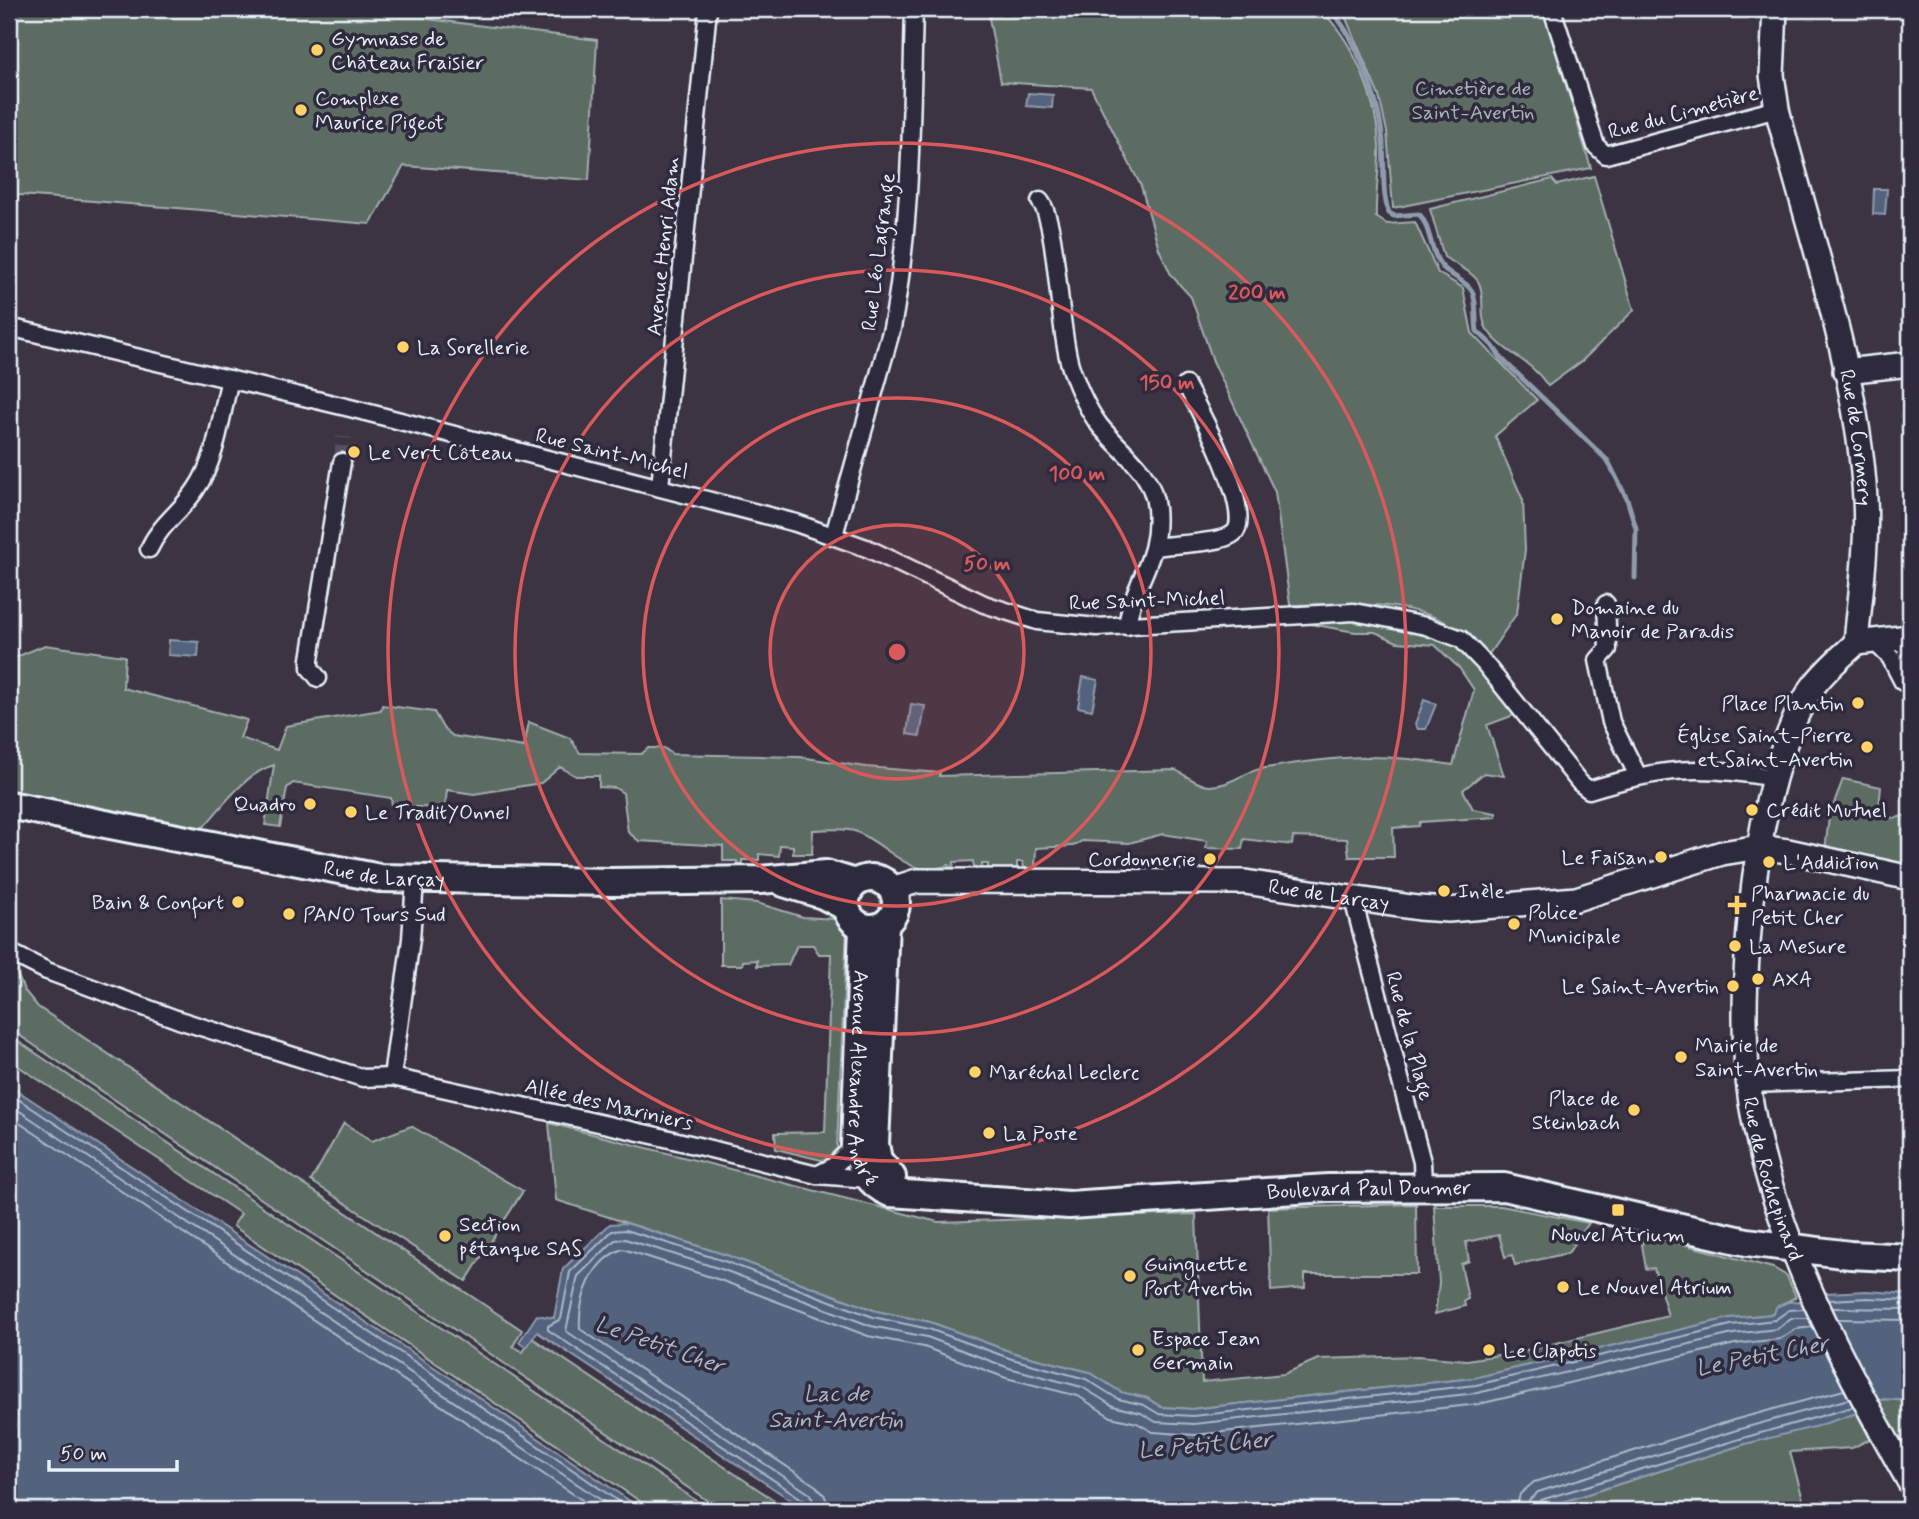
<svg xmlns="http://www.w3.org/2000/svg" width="1919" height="1519" font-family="Mynerve,sans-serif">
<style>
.green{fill:#5b6c64;stroke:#a2aeae;stroke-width:2}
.water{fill:#53637d;stroke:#8f9cae;stroke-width:2}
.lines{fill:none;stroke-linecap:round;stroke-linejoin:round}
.shore{stroke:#acb8c7;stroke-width:2}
.stream{stroke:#8f9cae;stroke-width:5}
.street-tunnel{stroke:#56505e;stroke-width:16;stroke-dasharray:16 8;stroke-linecap:butt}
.street-casing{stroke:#e8f1f8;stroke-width:21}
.secondary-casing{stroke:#e8f1f8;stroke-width:28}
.primary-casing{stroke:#e8f1f8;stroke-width:32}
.street{stroke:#2f2a3d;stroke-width:16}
.secondary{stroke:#2f2a3d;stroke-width:23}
.primary{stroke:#2f2a3d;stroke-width:26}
.ring{fill:none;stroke:#da5a5c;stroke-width:3.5}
.poi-dot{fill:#ffd166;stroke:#2f2a3d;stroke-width:2.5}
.labels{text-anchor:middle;stroke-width:7;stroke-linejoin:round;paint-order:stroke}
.poi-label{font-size:21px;fill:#e8f1f8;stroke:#2f2a3d;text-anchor:start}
.park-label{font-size:21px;fill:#a9b5b5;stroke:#2f2a3d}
.street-label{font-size:21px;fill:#e8f1f8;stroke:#2f2a3d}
.water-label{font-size:23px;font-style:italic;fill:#acb8c7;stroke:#2f2a3d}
.centre{fill:#da5a5c;stroke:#2f2a3d;stroke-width:3.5}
.ring-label{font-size:21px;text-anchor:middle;font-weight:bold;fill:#da5a5c;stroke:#2f2a3d;stroke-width:7;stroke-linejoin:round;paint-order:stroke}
</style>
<rect width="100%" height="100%" fill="#3c3443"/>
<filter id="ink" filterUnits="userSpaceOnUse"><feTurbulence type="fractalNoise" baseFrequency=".0143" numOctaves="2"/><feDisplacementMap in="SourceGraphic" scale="14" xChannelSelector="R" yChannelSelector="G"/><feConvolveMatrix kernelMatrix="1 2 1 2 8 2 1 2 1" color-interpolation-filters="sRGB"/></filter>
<g filter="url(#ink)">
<g class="green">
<path d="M9 9H428V19L597 40 589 180 404 166 370 224 9 194Z"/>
<path d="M994 9H1319C1354 39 1377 100 1379 146 1380 170 1375 193 1376 217L1387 224 1415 222 1438 273 1463 288 1472 333 1537 400 1495 436 1523 500 1525 550 1517 613 1489 654C1479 646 1470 637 1459 630 1412 598 1344 604 1290 605L1275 492 1213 361 1191 297 1171 275 1159 249 1141 186 1091 88 1001 82 989 18Z"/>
<path d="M1342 9H1543L1591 168 1393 208 1387 132 1379 96Z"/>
<path d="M1594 176 1634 310 1582 361 1548 386C1530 359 1505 354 1488 331 1478 317 1486 298 1479 283 1473 272 1455 264 1444 257L1430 209 1552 179 1557 185Z"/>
<path d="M1319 616C1366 621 1420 622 1461 648 1477 657 1504 698 1517 714L1487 725 1504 776 1484 773 1463 790 1473 809 1496 813V817L1420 822 1419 826 1393 828 1394 857H1349L1347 839 1293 837 1292 845 1244 839 1242 849 1206 848 1207 841 1163 834 1129 843 1082 841 1073 846 1036 848 1035 868H1024L1023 862H1017V869H988V864H982V869H974L973 861 954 862 953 869 949 865C908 880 893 848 857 832 846 827 826 830 813 830L812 854H793V846L780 845 779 856 759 854V860H742V869H738L737 861H723V846L639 841 628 832 623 793 615 788 599 787V776H576L560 767 541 783 474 794 447 790 445 808 392 806 391 798 293 783 287 788 280 827 265 825 274 765C243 774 221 809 199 832L9 791V660L45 645 125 656 123 688 247 720 240 738 277 750 286 726 381 710 382 705 434 712 443 728 453 736 524 747 529 722 570 738 580 753 641 754 649 748H664L672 754 800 757 866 767 940 773 939 776 1176 770C1185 775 1199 786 1210 786 1229 786 1242 773 1260 769 1336 756 1377 752 1453 765L1474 690 1460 669 1435 645 1397 642 1375 632H1355L1299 622Z"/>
<path d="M1843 779 1881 787 1878 817 1896 818 1910 814V868L1825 851 1829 817Z"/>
<path d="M721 900 757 903 803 917 835 919 847 927 837 1148 825 1161 776 1149 775 1133 825 1132 831 954H819L813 945H797L788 965 757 966V960L743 961 742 965H721Z"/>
<path d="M15 969 24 990 38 1007 522 1330 513 1346 523 1352 532 1338 789 1510H721L13 1031 9 1027V981Z"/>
<path d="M9 1035 710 1510H653L233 1226 241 1214 9 1060Z"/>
<path d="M344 1123 372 1141 411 1126 523 1191 466 1281 311 1181Z"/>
<path d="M549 1123 938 1222 1196 1214 1202 1382 1284 1374 1318 1359 1418 1356 1467 1360 1523 1351 1668 1316 1654 1268 1646 1269 1642 1245 1645 1234 1773 1268 1787 1276 1796 1297 1777 1307 1774 1314 1730 1318 1474 1378 1192 1409 1161 1407 1147 1398 1121 1393 1089 1372 1014 1353 930 1322 876 1311 729 1256 556 1200Z"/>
<path d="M1416 1204 1417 1274H1305V1288L1271 1291 1268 1208Z"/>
<path d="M1434 1206H1501L1589 1223 1568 1253 1515 1265 1512 1255 1505 1257 1499 1235 1466 1242 1469 1261 1461 1264 1468 1299 1464 1301 1465 1306 1435 1314 1439 1283Z"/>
<path d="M1883 1399 1910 1401V1465L1878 1403Z"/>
<path d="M1857 1413 1870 1439 1852 1448 1790 1452 1806 1510H1524L1556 1504 1745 1444Z"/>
</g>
<g class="water">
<path d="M1028 93 1053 95 1052 108 1026 106Z"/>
<path d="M1874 189H1887L1885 215 1873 214Z"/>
<path d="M169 640 199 642 198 657 168 655Z"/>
<path d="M1083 677 1098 680 1092 710 1078 707Z"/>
<path d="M1424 700 1436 704 1426 729H1418L1415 724Z"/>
<path d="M911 704 925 706 920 736 907 734Z"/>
<path d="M9 1085 452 1379 643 1510H9Z"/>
<path d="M626 1223 729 1256 876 1311 930 1322 1014 1353 1089 1372 1121 1392 1147 1398 1161 1407 1192 1409 1474 1378 1730 1318 1774 1314 1776 1307 1788 1302 1817 1300 1826 1293 1867 1291 1910 1294V1401L1883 1399 1857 1413 1814 1427 1745 1444 1556 1504 1524 1510H806L537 1332 527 1347 519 1342 537 1315 554 1318 563 1269 610 1224Z"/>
</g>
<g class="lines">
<g class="shore">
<path d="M9 1093 448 1384 631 1510"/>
<path d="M9 1104 616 1510"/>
<path d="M9 1116 597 1510"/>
<path d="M1829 1300 1867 1298 1910 1300"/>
<path d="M1833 1308 1910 1309"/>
<path d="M1838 1319 1910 1320"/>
<path d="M808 1510 805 1501 548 1330V1326L561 1319 570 1272 612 1231 626 1230 727 1262 873 1317 929 1329 1012 1359 1086 1379 1118 1399 1144 1405 1159 1414 1193 1416 1476 1385 1731 1325 1775 1320 1789 1310 1804 1309"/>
<path d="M817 1510 810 1494 566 1331 578 1276 615 1240 625 1239 724 1270 871 1326 927 1337 1009 1368 1082 1387 1113 1406 1141 1413 1156 1422 1194 1424 1477 1393 1733 1334 1777 1329 1791 1318H1808"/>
<path d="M828 1510 825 1496 816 1486 580 1329C578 1299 592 1259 623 1249L720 1280 868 1336 924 1347 1006 1378 1078 1396 1111 1417 1137 1423 1153 1432 1195 1435 1479 1404 1735 1344 1780 1339 1796 1329 1813 1327"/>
<path d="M1516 1510 1520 1494 1534 1482 1737 1419 1844 1390"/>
<path d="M1527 1510 1529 1500 1538 1492 1740 1429 1849 1399"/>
<path d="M1536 1510 1541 1500 1743 1438 1853 1407"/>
</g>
<path class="stream" d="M1329 9C1357 35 1380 105 1383 143 1385 165 1381 192 1389 213L1394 216 1419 214C1430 225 1430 250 1440 264 1448 276 1467 280 1473 293 1477 304 1475 320 1477 331L1492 345 1502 359 1608 461 1627 499 1636 528 1635 578"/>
<path class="street-tunnel" d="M342 462 344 437"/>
<g class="street-casing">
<g id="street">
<path d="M1552 9 1596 146 1606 155 1777 109"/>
<path d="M1040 201C1058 222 1058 331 1071 368 1078 388 1087 409 1100 426 1122 453 1152 470 1156 508 1161 561 1133 580 1127 626"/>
<path d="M9 327 350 408 796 523 869 549 984 604 1037 621 1097 627 1354 612 1426 626 1461 639 1485 664 1580 783 1589 790C1661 768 1700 764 1774 778"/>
<path d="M660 487 708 9"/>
<path d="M834 535 892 328C912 222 911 116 914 9"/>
<path d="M1155 547C1172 544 1222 544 1234 533 1255 514 1198 407 1186 385"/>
<path d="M149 549C160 524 182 511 196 489 217 459 221 414 230 379"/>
<path d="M1606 604 1608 649 1598 660 1611 722 1638 776"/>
<path d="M1875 642 1890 657 1903 682 1908 638"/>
<path d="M318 678 310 668V659L342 462"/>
<path d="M1353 899 1422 1162 1423 1185"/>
<path d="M9 952 47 971 179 1020 363 1078 392 1077 657 1136 817 1175"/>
<path d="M392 1077 411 939 415 880"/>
<path d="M1749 1084 1910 1079"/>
<path d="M855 1145 833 1167 817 1175 869 1179"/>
</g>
</g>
<g class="secondary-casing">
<g id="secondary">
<path id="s1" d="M1775 9 1772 75 1777 109C1809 234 1858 370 1865 499 1868 546 1860 596 1856 643 1841 657 1824 671 1812 688 1780 735 1762 819 1755 875 1746 946 1740 1033 1751 1103 1774 1239 1844 1365 1910 1483"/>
<path d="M1845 371 1910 364"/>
<path d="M1856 643 1910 637"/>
<path id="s2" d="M892 889 917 881 1245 882 1418 908 1448 910 1576 899 1722 853 1759 847 1788 851 1910 878"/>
</g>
</g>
<g class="primary-casing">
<g id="primary">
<path id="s3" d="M9 805 380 878 612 882 760 880 826 874 855 883"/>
<circle cx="871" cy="903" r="25"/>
<path d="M784 883 823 895 846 907"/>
<path d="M885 924 875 1144 878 1160 892 1177"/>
<path id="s4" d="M863 927 855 1145C861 1167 868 1184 890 1193L1069 1205 1328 1188 1504 1187 1747 1242 1850 1255 1910 1258"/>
</g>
</g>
<use href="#street" class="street"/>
<use href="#secondary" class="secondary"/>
<use href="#primary" class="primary"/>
</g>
</g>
<circle cx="897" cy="652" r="127" fill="#da5a5c" fill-opacity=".12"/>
<g class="ring">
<circle cx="897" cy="652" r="127"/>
<circle cx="897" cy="652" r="254"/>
<circle cx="897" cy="652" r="382"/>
<circle cx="897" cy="652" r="509"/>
</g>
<g class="poi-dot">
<circle cx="317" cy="50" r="7"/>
<circle cx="301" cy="110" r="7"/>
<circle cx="403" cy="347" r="7"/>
<circle cx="354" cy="452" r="7"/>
<circle cx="1557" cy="619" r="7"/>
<circle cx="1858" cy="703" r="7"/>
<circle cx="1867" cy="747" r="7"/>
<circle cx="310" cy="804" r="7"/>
<circle cx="1752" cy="810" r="7"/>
<circle cx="351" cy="812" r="7"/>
<circle cx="1661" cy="857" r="7"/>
<circle cx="1210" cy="859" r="7"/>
<circle cx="1769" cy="862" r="7"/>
<circle cx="1444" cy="891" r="7"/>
<circle cx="238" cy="902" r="7"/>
<path d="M1733.5 894.5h7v7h7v7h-7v7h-7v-7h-7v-7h7z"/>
<circle cx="289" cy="914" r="7"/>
<circle cx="1514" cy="924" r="7"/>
<circle cx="1735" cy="946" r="7"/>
<circle cx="1758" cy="979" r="7"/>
<circle cx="1733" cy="986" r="7"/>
<circle cx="1681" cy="1057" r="7"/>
<circle cx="975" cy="1072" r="7"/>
<circle cx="1634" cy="1110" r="7"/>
<circle cx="989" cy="1133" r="7"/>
<rect x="1611" y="1203" width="14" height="14" rx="3.5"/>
<circle cx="445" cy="1236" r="7"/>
<circle cx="1130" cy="1276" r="7"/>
<circle cx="1563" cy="1287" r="7"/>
<circle cx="1138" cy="1350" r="7"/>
<circle cx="1489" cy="1350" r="7"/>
</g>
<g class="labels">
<g class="poi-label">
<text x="331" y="45">Gymnase de<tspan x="331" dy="24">Château Fraisier</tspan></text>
<text x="315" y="105">Complexe<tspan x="315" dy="24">Maurice Pigeot</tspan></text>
<text x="417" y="354">La Sorellerie</text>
<text x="368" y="459">Le Vert Côteau</text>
<text x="1571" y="614">Domaine du<tspan x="1571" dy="24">Manoir de Paradis</tspan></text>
<text x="1844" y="710" text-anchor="end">Place Plantin</text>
<text x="1853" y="742" text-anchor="end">Église Saint-Pierre<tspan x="1853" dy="24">et Saint-Avertin</tspan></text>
<text x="296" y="811" text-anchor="end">Quadro</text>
<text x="1766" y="817">Crédit Mutuel</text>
<text x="365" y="819">Le TraditYOnnel</text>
<text x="1647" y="864" text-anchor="end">Le Faisan</text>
<text x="1196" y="866" text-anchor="end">Cordonnerie</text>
<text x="1783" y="869">L'Addiction</text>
<text x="1458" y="898">Inèle</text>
<text x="1751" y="900">Pharmacie du<tspan x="1751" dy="24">Petit Cher</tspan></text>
<text x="224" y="909" text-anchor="end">Bain &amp; Confort</text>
<text x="1528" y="919">Police<tspan x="1528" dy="24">Municipale</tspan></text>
<text x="303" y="921">PANO Tours Sud</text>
<text x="1749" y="953">La Mesure</text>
<text x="1772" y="986">AXA</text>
<text x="1719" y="993" text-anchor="end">Le Saint-Avertin</text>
<text x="1695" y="1052">Mairie de<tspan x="1695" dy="24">Saint-Avertin</tspan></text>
<text x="989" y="1079">Maréchal Leclerc</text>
<text x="1620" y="1105" text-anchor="end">Place de<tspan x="1620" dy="24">Steinbach</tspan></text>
<text x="1003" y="1140">La Poste</text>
<text x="459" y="1231">Section<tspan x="459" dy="24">pétanque SAS</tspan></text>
<text x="1618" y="1241" text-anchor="middle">Nouvel Atrium</text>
<text x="1144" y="1271">Guinguette<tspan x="1144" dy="24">Port Avertin</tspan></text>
<text x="1577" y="1294">Le Nouvel Atrium</text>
<text x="1152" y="1345">Espace Jean<tspan x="1152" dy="24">Germain</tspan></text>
<text x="1503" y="1357">Le Clapotis</text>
</g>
<g class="park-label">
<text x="1473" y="95">Cimetière de<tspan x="1473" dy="24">Saint-Avertin</tspan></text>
</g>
<g class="street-label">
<text transform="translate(1683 112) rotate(-15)" y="7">Rue du Cimetière</text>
<text transform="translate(663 246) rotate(-84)" y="7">Avenue Henri Adam</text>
<text transform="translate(878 252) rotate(-83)" y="7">Rue Léo Lagrange</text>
<text dy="7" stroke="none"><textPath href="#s1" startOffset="439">Rue de Cormery</textPath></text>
<text transform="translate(612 453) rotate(14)" y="7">Rue Saint-Michel</text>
<text transform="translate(1147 600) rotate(-2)" y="7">Rue Saint-Michel</text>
<text dy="7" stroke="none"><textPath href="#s3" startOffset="382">Rue de Larçay</textPath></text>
<text dy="7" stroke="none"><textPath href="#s2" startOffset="439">Rue de Larçay</textPath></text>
<text transform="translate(1410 1036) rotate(75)" y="7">Rue de la Plage</text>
<text dy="7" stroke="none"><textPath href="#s4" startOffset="152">Avenue Alexandre André</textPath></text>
<text transform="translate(609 1104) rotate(13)" y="7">Allée des Mariniers</text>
<text dy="7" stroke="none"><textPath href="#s1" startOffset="1213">Rue de Rochepinard</textPath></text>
<text dy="7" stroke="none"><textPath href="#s4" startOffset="760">Boulevard Paul Doumer</textPath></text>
</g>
<g class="water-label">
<text transform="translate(660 1344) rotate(19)" y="8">Le Petit Cher</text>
<text transform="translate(1762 1355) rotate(-11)" y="8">Le Petit Cher</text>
<text x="836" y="1401">Lac de<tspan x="836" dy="26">Saint-Avertin</tspan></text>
<text transform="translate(1205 1444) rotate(-5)" y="8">Le Petit Cher</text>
</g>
</g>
<circle cx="897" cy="652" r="10" class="centre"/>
<g class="ring-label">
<text x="1257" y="299">200 m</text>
<text x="1167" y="389">150 m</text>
<text x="1077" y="480">100 m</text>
<text x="987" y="570">50 m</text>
</g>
<rect width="1919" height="1519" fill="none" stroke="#2f2a3d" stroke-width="35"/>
<rect x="18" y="18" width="1884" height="1484" fill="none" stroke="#e8f1f8" stroke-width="2.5" filter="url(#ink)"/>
<path d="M49 1460v10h128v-10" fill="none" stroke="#e8f1f8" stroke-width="3.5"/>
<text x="60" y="1460" font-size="21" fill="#e8f1f8" stroke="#2f2a3d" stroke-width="5" paint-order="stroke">50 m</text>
</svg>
